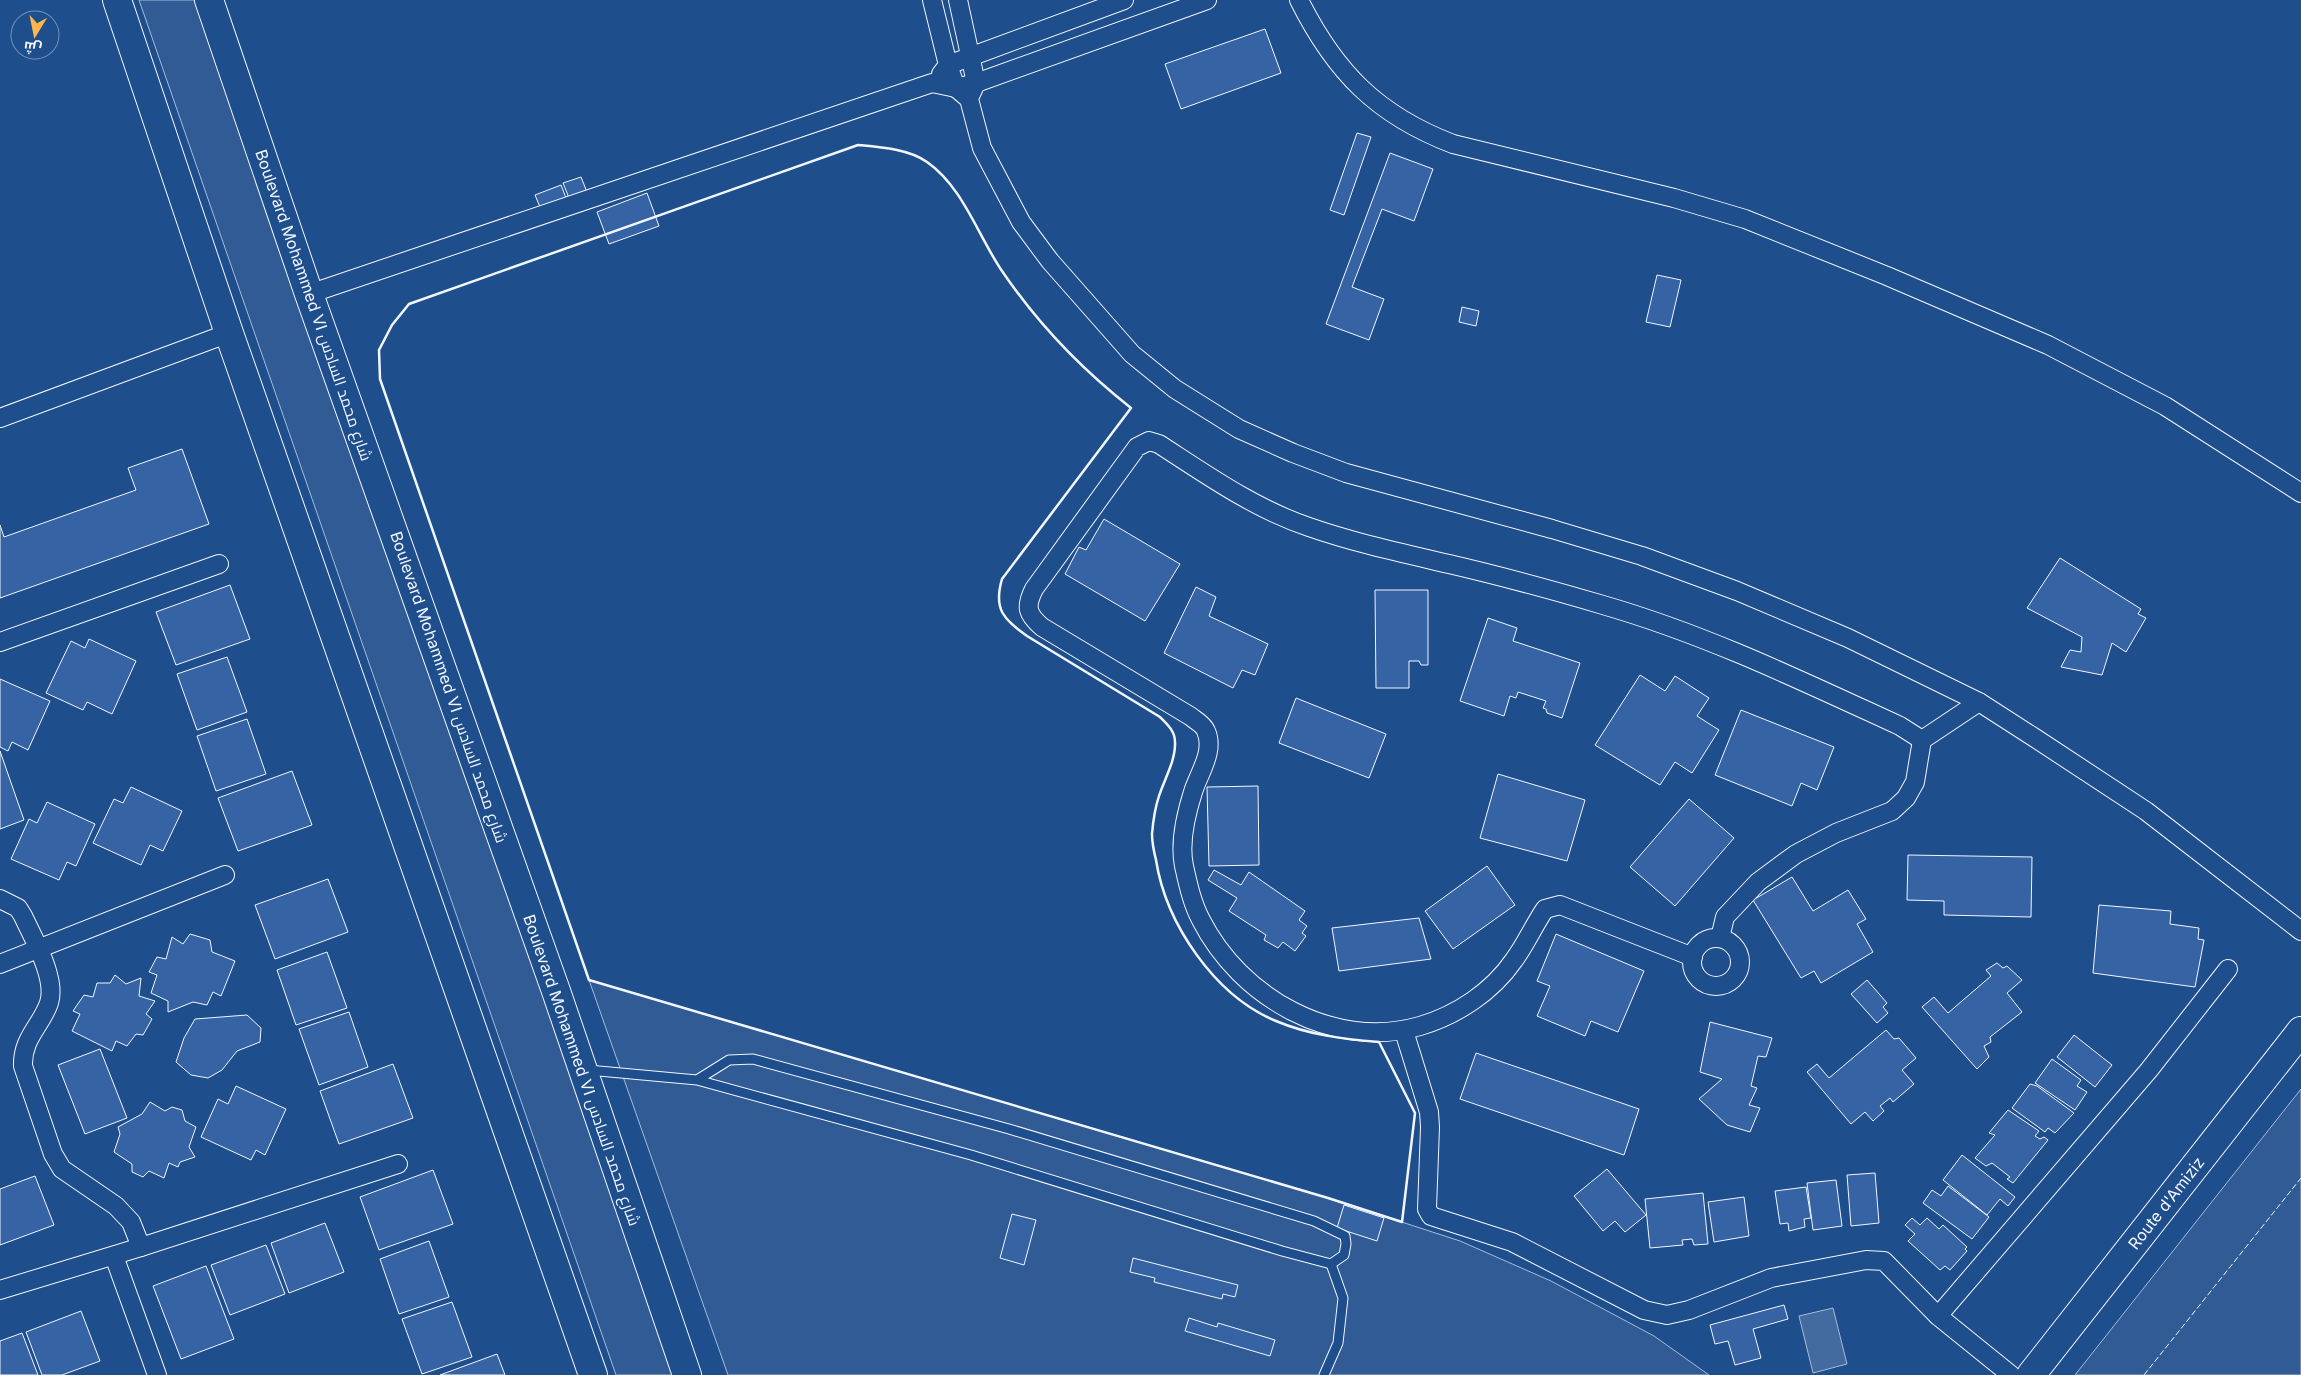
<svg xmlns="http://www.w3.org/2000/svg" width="2301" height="1375" font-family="Inter,Cairo,sans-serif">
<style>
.built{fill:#305b95;stroke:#a8bbd7}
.water{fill:#446ba0;stroke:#a8bbd7}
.building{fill:#3563a3;stroke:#f2f6ff}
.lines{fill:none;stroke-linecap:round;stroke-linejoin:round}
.lane-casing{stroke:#f2f6ff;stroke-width:11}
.street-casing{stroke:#f2f6ff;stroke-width:20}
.primary-casing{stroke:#f2f6ff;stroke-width:30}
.lane{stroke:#1f4e8c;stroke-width:9}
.street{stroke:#1f4e8c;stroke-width:18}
.primary{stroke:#1f4e8c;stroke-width:28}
.fence{stroke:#f2f6ff;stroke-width:1;stroke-dasharray:6 2.5;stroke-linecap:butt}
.wall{stroke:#f2f6ff;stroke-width:2.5}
.labels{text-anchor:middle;stroke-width:4;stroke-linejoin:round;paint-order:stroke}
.street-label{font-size:16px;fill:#f2f6ff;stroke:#1f4e8c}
</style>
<rect width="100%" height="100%" fill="#1f4e8c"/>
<g class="built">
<path d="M139 0H196L676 1375H616Z"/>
<path d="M589 980 1328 1198 1460 1241 1551 1281 1654 1336 1709 1375H728Z"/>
<path d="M2301 1089V1375H2075Z"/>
</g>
<path class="water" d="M1833 1308 1847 1364 1813 1373 1799 1316Z"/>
<g class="building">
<path d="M1265 29 1281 73 1181 109 1165 64Z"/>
<path d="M1357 133 1371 137 1344 215 1330 210Z"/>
<path d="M1390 153 1433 169 1414 221 1382 209 1352 287 1384 299 1369 340 1326 324Z"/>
<path d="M581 177 587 192 569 198 563 183Z"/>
<path d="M561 185 566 198 540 207 535 195Z"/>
<path d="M647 193 659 226 609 244 597 212Z"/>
<path d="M1657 275 1681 280 1670 327 1646 322Z"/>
<path d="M1462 307 1479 311 1476 326 1459 322Z"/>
<path d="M182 449 209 524 0 598V525L4 537 136 490 128 468Z"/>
<path d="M1104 519 1180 564 1145 621 1065 574 1079 547 1086 550Z"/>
<path d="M2060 558 2141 609 2138 614 2146 618 2126 652 2112 643 2102 675 2061 667 2070 650 2081 652 2082 637 2027 608Z"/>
<path d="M230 585 250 639 176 665 156 612Z"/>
<path d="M1196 587 1216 597 1209 616 1268 644 1255 675 1242 670 1233 688 1164 653Z"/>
<path d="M1375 590H1428V665H1421L1419 661H1409V688H1376Z"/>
<path d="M1488 618 1517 628 1513 641 1580 663 1562 718 1547 713 1546 709 1543 708 1546 701 1518 692 1516 698 1510 696 1504 716 1460 701Z"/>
<path d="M89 639 136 661 112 714 87 702 83 710 46 693 71 641 85 648Z"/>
<path d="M227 657 247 712 197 730 177 674Z"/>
<path d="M1640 675 1665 691 1675 676 1709 698 1697 716 1719 730 1692 773 1675 762 1660 785 1595 745Z"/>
<path d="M0 679 50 701 28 750 12 742 8 751 0 747Z"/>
<path d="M1296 698 1386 734 1369 778 1279 743Z"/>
<path d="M1741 710 1834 747 1817 790 1801 783 1792 806 1715 775Z"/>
<path d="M247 719 266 774 216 791 197 736Z"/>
<path d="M0 751 24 820 0 829Z"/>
<path d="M292 771 312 825 238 851 218 798Z"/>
<path d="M1498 774 1585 800 1567 861 1480 838Z"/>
<path d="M1258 786 1259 865 1209 866 1207 787Z"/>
<path d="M131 787 182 811 163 851 150 845 141 865 93 843 114 799 123 803Z"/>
<path d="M1689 799 1734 838 1675 906 1630 867Z"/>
<path d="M47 802 95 824 76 866 67 862 59 880 11 859 29 819 37 823Z"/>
<path d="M1908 855 2032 857 2031 917 1944 915V901L1907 900Z"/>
<path d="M1487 866 1515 905 1453 949 1425 911Z"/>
<path d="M1214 870 1241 885 1249 872 1305 911 1299 920 1307 926 1302 933 1306 936 1295 951 1283 942 1278 948 1264 940 1266 935 1229 911 1237 898 1208 880Z"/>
<path d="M1792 877 1813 911 1848 890 1866 919 1857 924 1873 952 1821 983 1814 971 1801 978 1753 900Z"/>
<path d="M328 879 348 932 275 959 255 905Z"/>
<path d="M2099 905 2171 911 2170 924 2199 928 2198 939 2204 940 2195 987 2093 973Z"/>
<path d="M1419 918 1431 959 1339 971 1332 928Z"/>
<path d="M190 934 210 940 212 952 235 961 221 996 213 992 207 1005 193 1002 168 1012V1001L151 993 157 975 149 972 157 957 166 959 172 937 183 944Z"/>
<path d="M1556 934 1644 971 1618 1032 1591 1021 1585 1036 1537 1016 1550 986 1537 981Z"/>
<path d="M327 952 347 1008 296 1025 277 970Z"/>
<path d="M1997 963 2003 968 2007 966 2022 980 2007 993 2022 1012 1990 1037 1991 1042 1984 1046 1989 1057 1977 1069 1922 1007 1934 997 1948 1013 1991 976 1986 970Z"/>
<path d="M115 975 126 984 141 978 139 996 155 1001 146 1014 152 1019 143 1035 136 1034 127 1046 116 1041 112 1051 72 1031 80 1014 73 1011 84 995 93 997 97 983H110Z"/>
<path d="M1867 980 1887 1003 1883 1007 1888 1013 1877 1023 1851 994Z"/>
<path d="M349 1012 368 1067 319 1085 299 1029Z"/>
<path d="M247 1015 261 1028 260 1042 237 1051 222 1070 208 1078 191 1075 176 1062 184 1038 195 1019Z"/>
<path d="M1710 1022 1772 1038 1766 1057 1758 1056 1751 1086 1757 1088 1749 1105 1760 1108 1750 1132 1727 1125 1699 1099 1722 1079 1700 1072Z"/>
<path d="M1886 1030 1894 1039 1899 1038 1916 1058 1902 1070 1914 1084 1893 1102 1890 1098 1880 1106 1884 1111 1873 1121 1865 1112 1851 1124 1807 1072 1817 1064 1829 1078Z"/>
<path d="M2074 1035 2112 1065 2095 1087 2057 1057Z"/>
<path d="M100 1049 127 1118 85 1134 58 1065Z"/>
<path d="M1476 1053 1639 1109 1624 1155 1460 1099Z"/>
<path d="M2052 1059 2081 1080 2077 1086 2087 1092 2075 1110 2035 1083Z"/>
<path d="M393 1064 413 1118 339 1144 320 1091Z"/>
<path d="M2030 1084 2037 1086 2074 1113 2055 1133 2048 1128 2045 1132 2012 1108Z"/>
<path d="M236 1086 286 1109 265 1155 256 1150 251 1160 201 1137 218 1099 228 1104Z"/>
<path d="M150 1102 165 1111 172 1107 182 1110 185 1121 196 1127 189 1147 195 1157 180 1162 178 1167 169 1163 164 1178 149 1171 143 1177 132 1172V1164L114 1152 120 1134 118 1127 142 1114Z"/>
<path d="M2008 1110 2039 1131 2035 1136 2040 1139 2044 1137 2048 1140 2013 1183 2007 1179 2010 1177 1992 1163 1986 1166 1975 1158 1995 1135 1989 1133Z"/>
<path d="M1962 1155 2015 1197 2008 1206 2000 1199 1987 1215 1943 1180Z"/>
<path d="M1607 1169 1646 1215 1625 1232 1615 1221 1603 1231 1574 1196Z"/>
<path d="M433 1170 453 1224 379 1250 360 1197Z"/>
<path d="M1875 1173 1879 1223 1851 1226 1847 1175Z"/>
<path d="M35 1176 54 1225 0 1245V1189Z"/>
<path d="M1836 1180 1842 1226 1813 1230 1807 1183Z"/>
<path d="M1948 1186 1989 1217 1972 1239 1923 1203 1932 1190 1941 1196Z"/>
<path d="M1806 1187 1811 1218 1804 1219 1805 1227 1789 1231 1788 1223 1780 1224 1775 1191Z"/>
<path d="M1703 1193 1708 1244 1694 1245 1692 1239 1682 1240 1683 1245 1650 1248 1645 1199Z"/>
<path d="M1744 1197 1749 1236 1714 1242 1708 1202Z"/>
<path d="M1344 1205 1384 1218 1377 1241 1337 1228Z"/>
<path d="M1012 1214 1036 1220 1024 1265 1000 1258Z"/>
<path d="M1912 1218 1920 1225 1927 1218 1939 1229 1943 1225 1967 1247 1965 1249 1967 1251 1950 1270 1945 1266 1940 1270 1908 1241 1915 1234 1905 1225Z"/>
<path d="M325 1223 344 1272 289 1293 271 1243Z"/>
<path d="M429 1241 449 1297 399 1314 380 1259Z"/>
<path d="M266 1245 285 1294 230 1315 211 1265Z"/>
<path d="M1133 1258 1238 1285 1235 1297 1223 1294 1222 1299 1154 1282 1155 1278 1130 1272Z"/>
<path d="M206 1266 234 1339 181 1359 153 1286Z"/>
<path d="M452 1302 472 1357 422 1374 402 1319Z"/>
<path d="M1784 1305 1788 1319 1753 1329 1761 1358 1735 1365 1728 1341 1715 1344 1710 1325Z"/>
<path d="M81 1311 100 1361 62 1375H42L26 1332Z"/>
<path d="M1189 1318 1217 1327 1218 1323 1275 1340 1270 1356 1185 1331Z"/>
<path d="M22 1333 38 1375H0V1341Z"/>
<path d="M497 1354 505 1375H440Z"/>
</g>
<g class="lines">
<g class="lane-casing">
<g id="lane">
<path d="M588 1070 697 1080 971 1155 1282 1251 1331 1264 1344 1255 1346 1244 1345 1236 1314 1221 1009 1129 753 1059 729 1060 697 1080"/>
<path d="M1324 1375 1338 1343 1343 1298 1331 1264"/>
</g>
</g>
<g class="street-casing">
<g id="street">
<path d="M932 0 948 65 956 88 969 99 982 148 1021 222 1050 261 1132 354 1175 389 1239 429 1293 453 1346 473 1552 529 1642 556 1737 591 1848 638 1979 702 2035 738 2146 811 2301 931"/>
<path d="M958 0 976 83 971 94"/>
<path d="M1299 0C1335 72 1377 115 1453 144L1674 198 1745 219 1887 276 2048 345 2165 406 2301 493"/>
<path d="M941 74 948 65 1124 0"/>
<path d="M309 294 932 83 956 88 976 83 1207 0"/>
<path d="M0 418 229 333"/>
<path d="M0 642 219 564"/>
<path d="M0 899 18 908 23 916C33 938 57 978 49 1003 41 1026 22 1038 23 1066L53 1154 62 1169 116 1206 131 1222 141 1247 398 1164"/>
<path d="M1720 938 1725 917 1758 882 1796 854 1836 833 1892 811 1906 798 1915 782 1922 740 1979 702"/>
<circle cx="1716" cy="962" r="24"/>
<path d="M1693 957 1560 905 1545 909C1534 925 1526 944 1514 960 1492 992 1457 1015 1420 1026 1333 1051 1240 997 1201 920 1192 903 1188 884 1184 866 1179 842 1186 814 1193 792 1199 773 1215 751 1206 731 1204 725 1195 720 1190 716L1042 627C1027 614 1025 607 1034 589L1137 447 1149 441 1159 444C1207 475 1255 509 1309 527 1355 543 1402 553 1449 564 1501 576 1552 590 1603 605 1707 635 1802 681 1900 726L1922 740"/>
<path d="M0 964 225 875"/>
<path d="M1404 1031 1429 1112 1430 1127 1427 1209 1431 1216 1512 1242 1644 1310 1667 1315 1689 1310 1771 1278 1866 1260 1884 1261 1938 1316 2011 1375"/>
<path d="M114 1256 157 1375"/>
<path d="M0 1290 141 1247"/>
<path d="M1938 1316 2149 1070 2228 969"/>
</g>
</g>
<g class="primary-casing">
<g id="primary">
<path d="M117 0 229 333 593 1375"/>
<path d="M209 0 309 294 556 991 687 1375"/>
<path d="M2031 1375 2301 1031"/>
</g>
</g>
<use href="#lane" class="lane"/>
<use href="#street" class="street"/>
<use href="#primary" class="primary"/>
<path class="fence" d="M2144 1375 2301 1178"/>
<path class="wall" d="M858 145C880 147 909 149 927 162 963 187 978 236 1002 271 1038 324 1080 368 1131 408L1002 579C993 610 1004 619 1027 636L1160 717C1167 724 1175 731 1175 742 1176 760 1164 780 1159 796 1155 808 1153 822 1152 834 1152 842 1154 852 1156 860 1166 924 1215 996 1276 1021 1309 1035 1343 1039 1379 1042L1415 1113 1402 1222 1328 1198 589 980 380 379 379 350 392 325 409 304Z"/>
</g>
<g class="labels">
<g class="street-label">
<text transform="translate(314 305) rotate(71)" y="6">Boulevard Mohammed VI شارع محمد السادس</text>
<text transform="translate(449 687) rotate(71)" y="6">Boulevard Mohammed VI شارع محمد السادس</text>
<text transform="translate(582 1070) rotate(71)" y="6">Boulevard Mohammed VI شارع محمد السادس</text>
<text transform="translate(2166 1203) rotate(-52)" y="6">Route d'Amiziz</text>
</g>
</g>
<g transform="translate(35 35) rotate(190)"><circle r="24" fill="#1f4e8c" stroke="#7391ba"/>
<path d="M0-4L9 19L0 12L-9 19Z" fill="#ffb74d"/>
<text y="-8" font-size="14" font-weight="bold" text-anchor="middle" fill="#f2f6ff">ش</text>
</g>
</svg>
